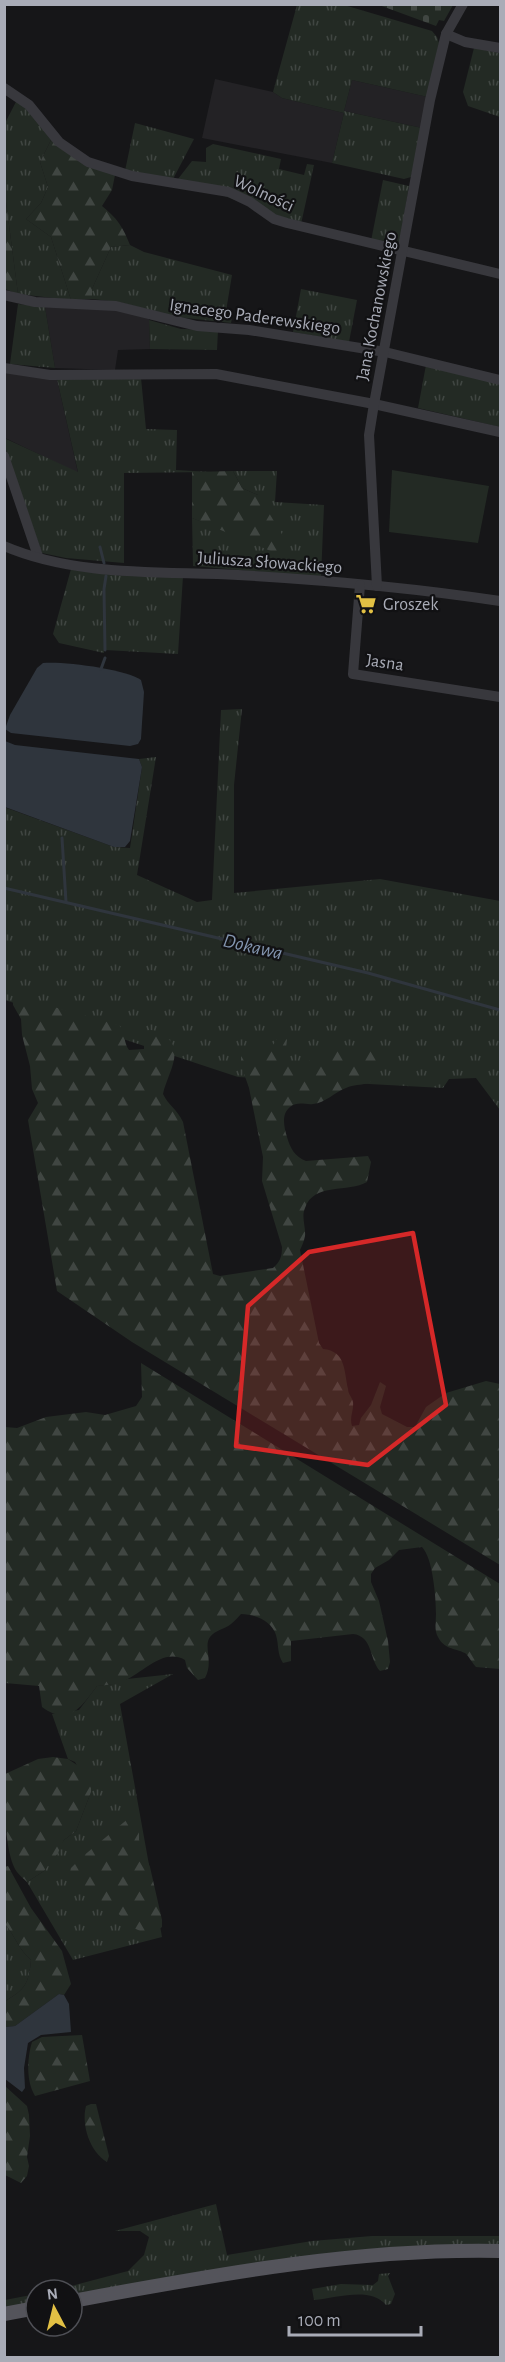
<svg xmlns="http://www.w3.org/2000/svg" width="505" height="2362" font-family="'Alegreya Sans',sans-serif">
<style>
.built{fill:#232225}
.grass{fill:url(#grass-tufts)}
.forest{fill:url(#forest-firs)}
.cemetery{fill:url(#cemetery-stones)}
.garden{fill:#232a24}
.water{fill:#2f353d}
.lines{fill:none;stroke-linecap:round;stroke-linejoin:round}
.stream{stroke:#2f353d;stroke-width:3}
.minor{stroke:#38383d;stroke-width:10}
.major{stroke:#54545b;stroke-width:14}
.marked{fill:#d62828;fill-opacity:0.2;stroke:#d62828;stroke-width:4.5;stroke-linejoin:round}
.labels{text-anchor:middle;stroke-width:4.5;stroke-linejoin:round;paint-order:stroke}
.street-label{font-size:18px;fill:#a9acb7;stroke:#111113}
.poi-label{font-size:18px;fill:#a9acb7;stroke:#111113;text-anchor:start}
.water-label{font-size:20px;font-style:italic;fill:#8395af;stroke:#111113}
</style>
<defs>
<pattern id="grass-tufts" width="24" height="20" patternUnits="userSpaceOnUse" patternTransform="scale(1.5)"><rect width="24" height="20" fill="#232a24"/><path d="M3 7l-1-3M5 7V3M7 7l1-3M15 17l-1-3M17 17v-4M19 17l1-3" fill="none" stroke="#404642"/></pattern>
<pattern id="forest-firs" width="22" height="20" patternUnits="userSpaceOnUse" patternTransform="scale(1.5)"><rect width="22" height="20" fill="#232a24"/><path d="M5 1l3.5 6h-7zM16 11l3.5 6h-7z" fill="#404642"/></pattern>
<pattern id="cemetery-stones" width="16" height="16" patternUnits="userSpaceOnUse" patternTransform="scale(1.5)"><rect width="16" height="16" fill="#232a24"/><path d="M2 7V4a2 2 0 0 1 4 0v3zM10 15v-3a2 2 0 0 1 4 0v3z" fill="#404642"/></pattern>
</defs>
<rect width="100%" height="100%" fill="#161618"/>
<g class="built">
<path d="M215 79 273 92 282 98 344 113 332 163 202 138Z"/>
<path d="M352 80 428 97 422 128 344 111Z"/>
<path d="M45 307 118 310 149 319 150 349 118 350 115 370 55 368Z"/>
<path d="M5 369 57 379 78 473 5 438Z"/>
</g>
<g class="grass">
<path d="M297 5H344L432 31 437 37 439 43 428 97 352 80 344 111 422 128 411 177 404 179 332 163 344 113 282 98 273 92Z"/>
<path d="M474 48 500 53V117L468 106 463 92Z"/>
<path d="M18 98 53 136 40 162 48 187 41 203 26 219 51 237 71 300 18 294 5 194 4 125Z"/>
<path d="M135 123 194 139 172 181 125 171Z"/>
<path d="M213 144 281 159 279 169 304 175 307 164 314 165 301 224 178 179 192 161 206 162V148Z"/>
<path d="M383 180 409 186 399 246 371 241Z"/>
<path d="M130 245 144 252 232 275 226 311 233 313 231 323 177 317 119 302 92 299V289L111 247Z"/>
<path d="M301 289 357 300 349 342 293 332Z"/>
<path d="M18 304 45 307 55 368 10 364Z"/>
<path d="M149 320 181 329 218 330 217 350 150 349Z"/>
<path d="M426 365 500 383V427L418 408Z"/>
<path d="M141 378 146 429 177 430 176 470 210 472 124 473V563L66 558 42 553 5 447 4 438 78 472 57 379Z"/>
<path d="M233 471H277L275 502 324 505 321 577 193 566 192 518 224 530 258 495 242 488Z"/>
<path d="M71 569 183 576 178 654 105 650V579L104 653 59 643 53 634Z"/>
<path d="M242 709 234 785V893L380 879 500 901V1110L476 1078 449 1079 443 1088 238 1077 5 1000 4 807 114 847 130 848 142 767 139 759 156 757 137 875 197 902 212 900 221 710Z"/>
<path d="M173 1674 120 1704 162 1937 73 1960 27 1882 44 1871 64 1840 76 1831 91 1792 75 1762 68 1759 52 1714 79 1710 97 1686 113 1684 127 1679Z"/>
<path d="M5 1924C15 1936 19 1950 31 1960 29 1983 25 1990 5 2001Z"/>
<path d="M216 2204 227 2255 312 2241 372 2236H500V2246L369 2249 232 2268 72 2297V2290H56L128 2271 144 2255 149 2237 140 2231H115Z"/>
<path d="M390 2273 388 2276 395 2294 391 2304 386 2305C371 2286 336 2298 314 2300L312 2289 341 2284 373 2285 378 2281 379 2274Z"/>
<path d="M36 2294V2304L5 2309V2300Z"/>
</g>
<g class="forest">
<path d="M53 136 115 175 112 190 102 206C117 218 123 227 130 245L111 247 92 289V299L71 300 51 237 26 219 41 203 48 187 40 162Z"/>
<path d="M5 194 18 294 5 289Z"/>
<path d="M233 471 242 488 258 495 283 536 278 554 192 518V472Z"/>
<path d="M18 993H26L36 1002 119 1025C126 1033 123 1042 129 1050L144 1049V1042L140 1035C148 1028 152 1029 161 1034 188 1047 167 1074 163 1094 168 1105 177 1109 183 1122L213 1274 220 1276 273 1268C280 1262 282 1257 282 1247L262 1181 263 1157 249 1088 241 1065V1057C250 1047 256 1051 268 1052L277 1039 283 1034 287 1040C285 1057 280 1069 304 1070L316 1050 324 1048 345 1045 358 1051H372C377 1057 378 1060 377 1068 373 1090 362 1081 346 1088 335 1092 325 1103 313 1104 306 1105 297 1101 290 1107 281 1114 284 1127 287 1137 290 1148 295 1157 306 1161L368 1156 371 1162 367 1182C348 1193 314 1182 305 1208 301 1217 306 1227 305 1236 304 1241 302 1246 300 1250L319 1343 323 1349C346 1351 344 1371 348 1389 348 1394 352 1397 353 1402 354 1411 349 1417 352 1426L359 1425 361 1418 371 1405 380 1382 386 1386 380 1407 382 1414 407 1427H415L426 1407 446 1393 486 1381 500 1384V1565L132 1342 57 1291 28 1120 38 1103 32 1089 30 1066 22 1035 21 1019 13 1005V997Z"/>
<path d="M141 1363 500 1584V1669L476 1667C472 1663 469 1656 465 1653 454 1648 444 1649 438 1637 434 1630 436 1622 436 1614 436 1598 433 1558 422 1547L399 1550 389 1560 375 1568 371 1574V1582L379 1601 388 1641 390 1662 388 1669 380 1671C369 1659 373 1636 353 1634L291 1641V1661L283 1663C277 1654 279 1645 276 1635 272 1621 255 1614 241 1614 238 1617 235 1621 231 1624 225 1629 215 1630 210 1637 203 1646 214 1662 205 1678L198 1680 187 1668 185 1660C162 1647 142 1675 121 1682 114 1685 105 1685 97 1686 82 1706 69 1727 42 1707L39 1686 5 1683V1427L17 1428 46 1417 86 1412 105 1415 136 1406 142 1397Z"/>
<path d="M53 1757 68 1759 80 1767 91 1785V1792L76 1831 64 1840 58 1853 44 1871 27 1882C24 1879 20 1876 17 1872 4 1854 4 1797 5 1774L38 1759Z"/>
<path d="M135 1813 139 1819V1840L150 1867 162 1920V1927C157 1931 151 1934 144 1932 132 1930 123 1917 114 1910 101 1898 79 1889 69 1876L71 1868 82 1857Z"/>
<path d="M8 1866 31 1908 62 1951 71 1984 64 1995 59 1994 15 2026 5 2027V2001C25 1990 29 1983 31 1960 19 1950 15 1936 5 1924V1867Z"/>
<path d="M82 2035 90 2081 35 2096C26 2081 27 2059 32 2042L42 2037Z"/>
<path d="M5 2086 27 2106 29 2115 30 2136 27 2157 29 2166 27 2176 21 2183 5 2175Z"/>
<path d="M91 2104H96L109 2156 107 2162C90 2152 81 2125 86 2106Z"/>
</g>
<path class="cemetery" d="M379 5H453L444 21 439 20 436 26Z"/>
<path class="garden" d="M392 470 489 486 478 543 389 532Z"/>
<g class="water">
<path d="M43 663C63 661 126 669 141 680L144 692 141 739 138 744 130 746 11 733 5 729 10 715 37 668Z"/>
<path d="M5 741 15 745 139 759 142 767 130 841 125 847H114L5 807Z"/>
<path d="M59 1994 64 1995 69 2004 71 2032 41 2035 28 2043 24 2068 25 2088 22 2092 5 2079V2027L15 2026Z"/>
</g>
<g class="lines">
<g class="stream">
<path d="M100 547 104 563"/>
<path d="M105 650 104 589 106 576"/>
<path d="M101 669 105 658"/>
<path d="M62 838 66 902"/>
<path d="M4 888 368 973 500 1010"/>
</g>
<g class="minor">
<path d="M446 34 465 42 500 48"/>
<path d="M4 88 29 105 59 142 88 162 132 176 229 192 250 202 274 219 287 223 500 274"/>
<path d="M4 295 35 302 116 306 197 326 249 330 385 352 500 380"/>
<path d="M4 368 50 375 216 374 374 404 500 432"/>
<path d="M4 456 38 556"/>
<path d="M4 546C76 577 161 571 238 575 326 580 414 588 500 601"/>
<path d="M360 585 353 674 500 697"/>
<path d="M377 586 369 435 374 404 430 100 446 34 463 4"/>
</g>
<g class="major">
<path d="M72 2301C214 2275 356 2248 500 2251"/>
<path d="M4 2314 36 2308"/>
</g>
</g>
<path class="marked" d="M413 1233 446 1405 368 1465 236 1446 248 1306 309 1252Z"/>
<defs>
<g id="supermarket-bare" transform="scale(1.62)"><path d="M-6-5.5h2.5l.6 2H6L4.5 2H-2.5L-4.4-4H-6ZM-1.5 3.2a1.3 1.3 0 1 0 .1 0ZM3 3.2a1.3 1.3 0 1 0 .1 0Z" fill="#e2c044" stroke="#111113" stroke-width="2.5" paint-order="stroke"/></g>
</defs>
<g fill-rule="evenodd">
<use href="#supermarket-bare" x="366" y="604"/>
</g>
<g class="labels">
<g class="street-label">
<text transform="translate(264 193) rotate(25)" y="6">Wolności</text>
<text transform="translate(376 306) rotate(-79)" y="6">Jana Kochanowskiego</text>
<text transform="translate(255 316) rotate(8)" y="6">Ignacego Paderewskiego</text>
<text transform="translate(270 562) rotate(4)" y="6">Juliusza Słowackiego</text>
<text transform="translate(385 662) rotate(8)" y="6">Jasna</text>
</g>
<g class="poi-label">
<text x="383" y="610">Groszek</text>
</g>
<g class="water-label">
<text transform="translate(253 946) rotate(13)" y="7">Dokawa</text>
</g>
</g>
<rect width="505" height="2362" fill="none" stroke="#a9acb7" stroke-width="12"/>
<g transform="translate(54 2308) rotate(353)"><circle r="28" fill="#111113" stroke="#4e4f55" stroke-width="1.5"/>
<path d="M0-4.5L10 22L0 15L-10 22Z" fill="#e2c044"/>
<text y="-9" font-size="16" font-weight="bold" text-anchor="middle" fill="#a9acb7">N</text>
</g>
<path d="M289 2326v9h132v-9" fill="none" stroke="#a9acb7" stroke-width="3"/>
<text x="298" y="2326" font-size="18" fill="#a9acb7" stroke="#111113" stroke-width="4.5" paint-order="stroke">100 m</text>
</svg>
